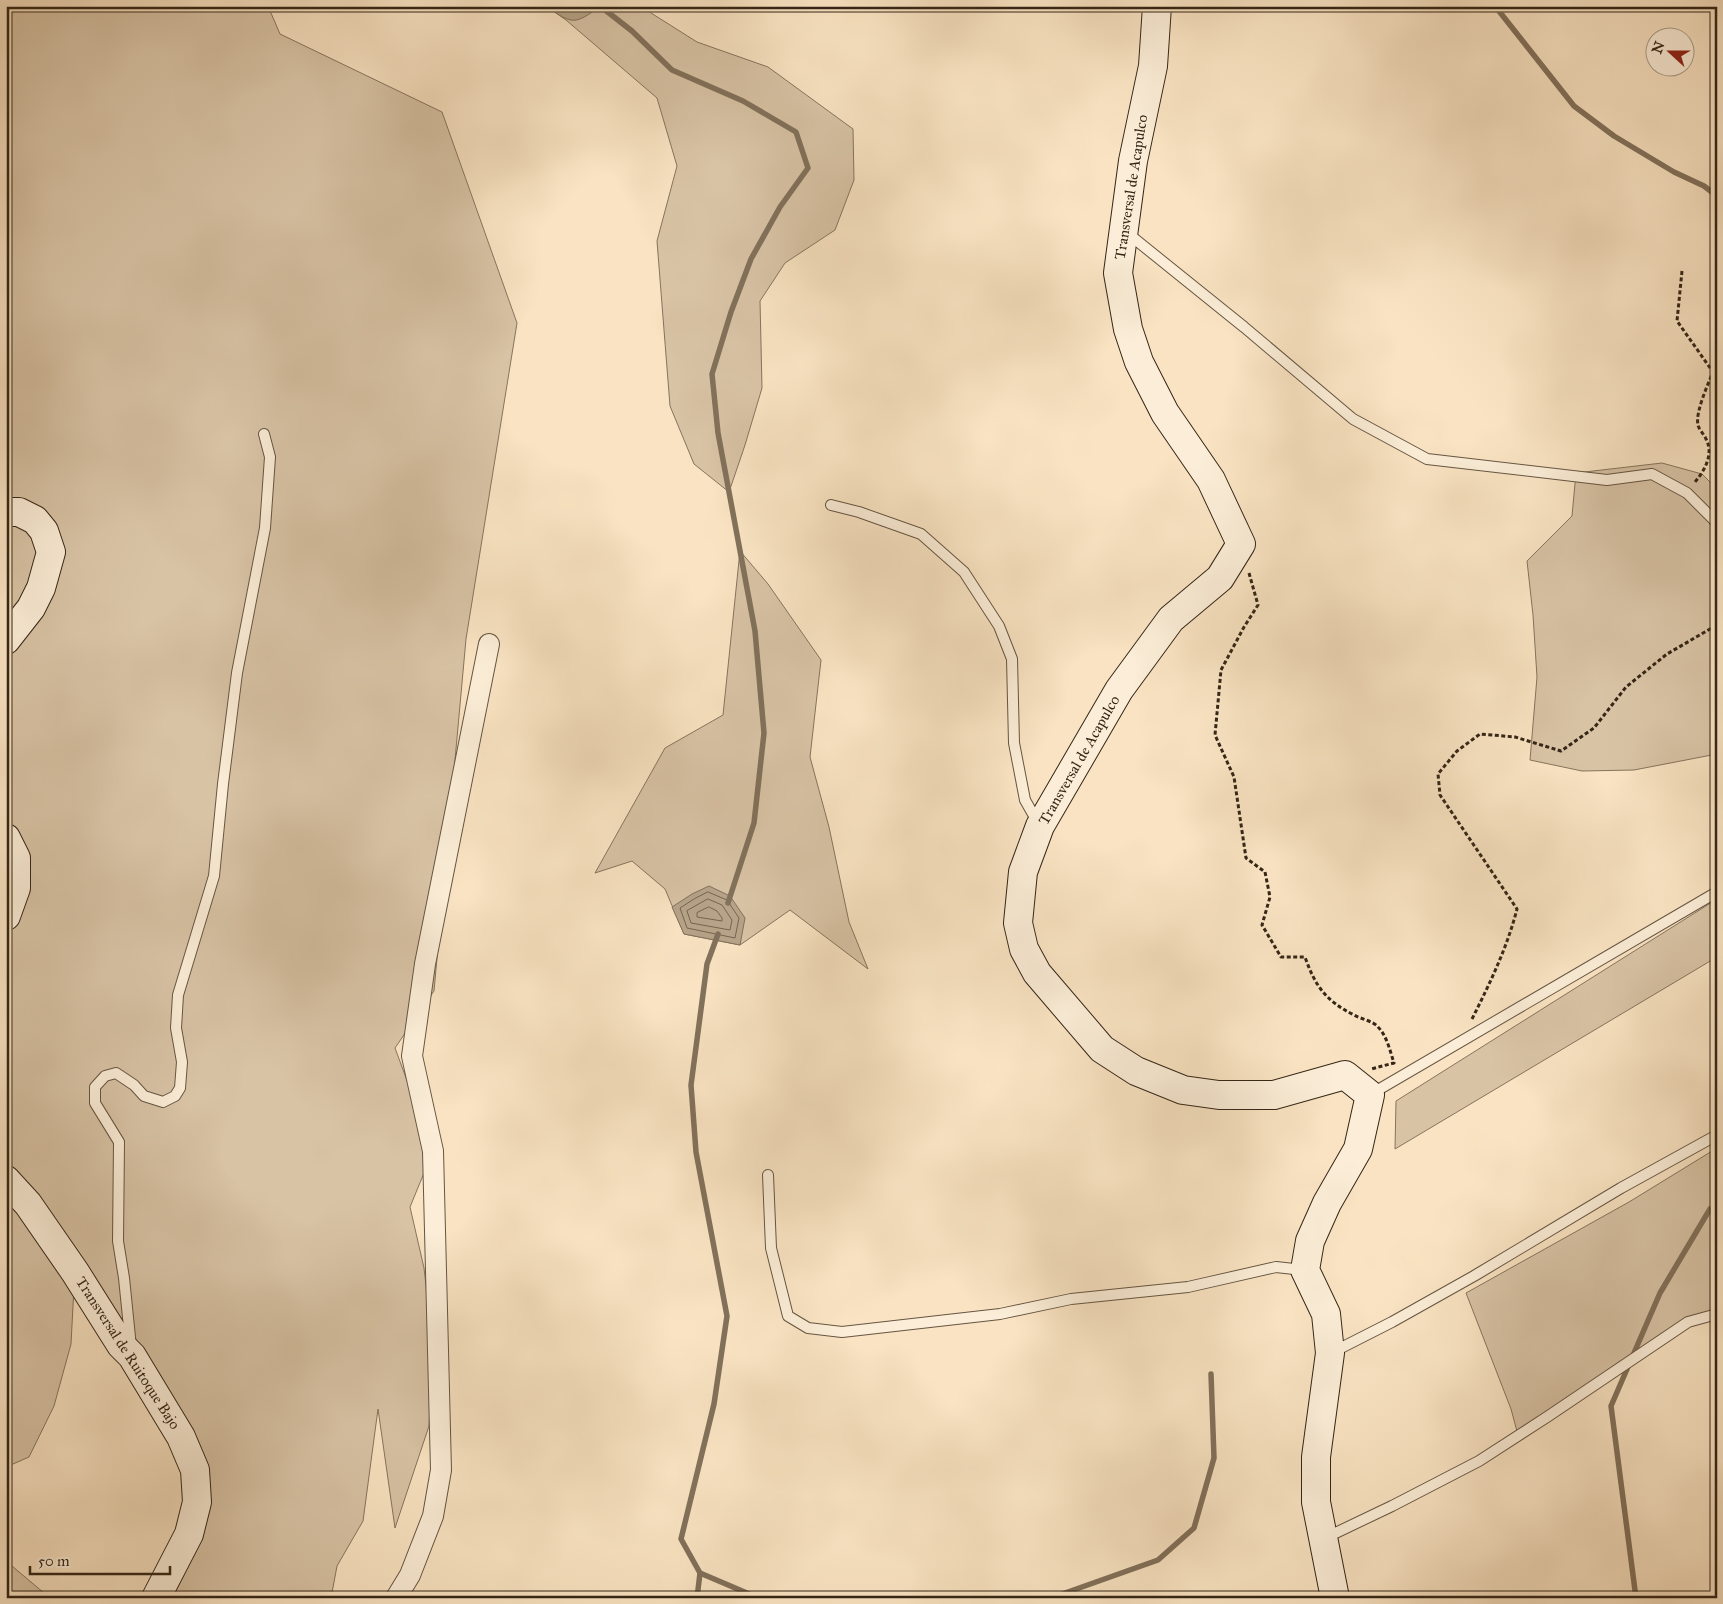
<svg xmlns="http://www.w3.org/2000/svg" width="1723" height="1604" font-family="'IM FELL Great Primer',serif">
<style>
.green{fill:#d8c3a5;stroke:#86745e}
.water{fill:#b6a388;stroke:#82715b}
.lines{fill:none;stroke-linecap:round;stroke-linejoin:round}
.shore{stroke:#766450;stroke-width:1}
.stream{stroke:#82715b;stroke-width:5.5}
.lane-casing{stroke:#665542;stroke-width:12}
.street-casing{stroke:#665542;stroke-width:22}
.secondary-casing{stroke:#352617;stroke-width:30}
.path{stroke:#352617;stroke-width:3;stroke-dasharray:4 2.5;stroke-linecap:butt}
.lane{stroke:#fbedd7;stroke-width:10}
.street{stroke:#fbedd7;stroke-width:20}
.secondary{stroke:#fbedd7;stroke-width:28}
.labels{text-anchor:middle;stroke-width:4.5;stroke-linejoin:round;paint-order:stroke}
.street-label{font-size:15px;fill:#352617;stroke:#fbedd7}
</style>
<rect width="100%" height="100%" fill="#f9e3c2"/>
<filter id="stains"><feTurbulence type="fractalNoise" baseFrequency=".004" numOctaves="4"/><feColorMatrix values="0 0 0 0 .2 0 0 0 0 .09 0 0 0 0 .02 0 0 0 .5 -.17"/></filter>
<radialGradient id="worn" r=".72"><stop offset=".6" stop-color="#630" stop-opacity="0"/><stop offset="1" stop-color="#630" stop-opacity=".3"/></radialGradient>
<g class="green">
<path d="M6 6H268L280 34 442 112 517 323 466 639 434 991 395 1048 433 1151 410 1207 424 1268 433 1346 429 1426 395 1528 378 1409 363 1521 337 1566 331 1598H156L195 1470 75 1268 71 1344 54 1406 29 1457 6 1467Z"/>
<path d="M546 6H640L697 42 768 67 853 129 854 180 835 230 785 263 760 301 762 388 745 445 729 492 694 464 670 406 657 241 677 166 657 98 566 20Z"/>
<path d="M1662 463 1702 474 1717 489V754L1634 770 1582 771 1530 760 1537 677 1533 615 1527 561 1572 516 1576 473Z"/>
<path d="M740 551 768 584 821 660 810 757 829 827 849 922 868 969 790 910 740 945 684 934 665 889 632 861 595 873 665 748 723 715Z"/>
<path d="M1717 899V957L1395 1149 1396 1101Z"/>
<path d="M1717 1148V1314L1688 1322 1518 1435 1511 1409 1466 1293 1629 1202Z"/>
<path d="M6 1561 50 1598H6Z"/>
</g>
<g class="water">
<path d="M546 6H601C574 25 573 25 546 6Z"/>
<path d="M709 886 730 896 745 918 740 945 684 934 672 907 692 894Z"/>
</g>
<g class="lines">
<g class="shore">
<path d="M708 892 727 900 739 918 735 938 687 928 680 908 694 899Z"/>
<path d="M708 899 722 905 732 920 730 930 691 923 687 911Z"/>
<path d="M709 907 717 911 722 918V921L697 917V913Z"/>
</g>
<g class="stream">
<path d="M600 6 632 31 672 70 743 101 796 132 808 168 780 207 751 259 731 312 712 374 718 433 755 631 764 733 754 823 728 903"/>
<path d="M1495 6 1574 106 1614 136 1674 172 1704 186 1717 196"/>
<path d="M700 1573 754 1596 766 1598"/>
<path d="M697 1598 700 1573 681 1539 714 1404 727 1316 696 1152 691 1085 707 964 718 934"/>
<path d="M1051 1598 1158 1560 1194 1528 1214 1458 1211 1374"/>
<path d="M1636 1598 1611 1406 1660 1293 1710 1209"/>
</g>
<g class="lane-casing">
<g id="lane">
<path d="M1126 232 1244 327 1353 419 1427 459 1607 480 1652 474 1687 493 1717 523"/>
<path d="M831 505 859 512 921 534 964 572 999 626 1012 659 1014 743 1025 800 1038 823"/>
<path d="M1371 1094 1717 892"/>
<path d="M768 1175 771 1248 788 1316 808 1328 842 1332 1000 1314 1071 1299 1188 1287 1276 1267 1303 1270"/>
<path d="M131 1347 124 1278 118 1241 119 1142 95 1103V1087L105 1076 116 1073 134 1085 144 1096 163 1102 175 1096 180 1088 182 1062 176 1028 178 995 214 876 223 784 237 673 265 528 270 457 264 434"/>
<path d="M1333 1352 1392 1322 1474 1276 1621 1188 1717 1135"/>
<path d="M1325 1538 1392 1506 1479 1461 1547 1417 1688 1322 1717 1314"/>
</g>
</g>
<g class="street-casing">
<path id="street" d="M396 1598 410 1575 433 1516 441 1470 433 1151 412 1056 425 964 489 644"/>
</g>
<g class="secondary-casing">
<g id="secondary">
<path d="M1157 6 1153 66 1133 161 1118 273 1128 329 1139 362 1165 413 1211 480 1241 544 1220 578 1171 619 1119 690 1040 826 1023 872 1018 923 1024 949 1037 973 1102 1049 1136 1071 1183 1090 1219 1095H1274L1345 1075 1370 1095 1358 1149 1327 1203 1310 1241 1305 1270 1326 1314 1330 1353 1316 1457V1502L1335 1598"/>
<path d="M6 512H19L35 520 44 531 51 552 41 588 31 608 6 640"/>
<path d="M6 838 16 858V888L6 916"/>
<path d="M6 1180 28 1204 75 1272 121 1345 132 1356 181 1437 195 1470 197 1502 189 1534 156 1598"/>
</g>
</g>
<g class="path">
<path d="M1682 271 1677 321 1713 372C1708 384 1695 413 1698 425 1699 430 1704 434 1706 439 1714 454 1705 470 1695 482"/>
<path d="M1249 573 1258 605 1244 627 1221 670 1215 735 1234 777 1246 858 1265 872 1270 897 1262 925 1281 957H1305C1315 986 1326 1001 1354 1015 1361 1019 1373 1021 1378 1027 1387 1036 1390 1051 1394 1063L1371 1069"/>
<path d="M1472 1019C1490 983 1507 948 1517 909L1440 795 1438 774 1457 751 1480 734 1515 737 1561 751 1594 728 1626 687 1667 654 1717 625"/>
</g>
<use href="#lane" class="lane"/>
<use href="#street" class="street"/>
<use href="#secondary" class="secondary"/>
</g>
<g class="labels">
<g class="street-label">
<text transform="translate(1131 187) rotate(-81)" y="5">Transversal de Acapulco</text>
<text transform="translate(1079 760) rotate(-60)" y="5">Transversal de Acapulco</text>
<text transform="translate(128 1353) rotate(57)" y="5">Transversal de Ruitoque Bajo</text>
</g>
</g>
<rect width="1723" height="1604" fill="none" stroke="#f9e3c2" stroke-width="25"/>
<rect x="8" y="8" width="1708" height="1589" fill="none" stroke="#352617" stroke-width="2.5"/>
<rect x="12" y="12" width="1698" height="1579" fill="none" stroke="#352617"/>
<g transform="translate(1670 52) rotate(291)"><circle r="24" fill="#fbedd7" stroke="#ac9d8a"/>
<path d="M0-4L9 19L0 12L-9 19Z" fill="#8f2418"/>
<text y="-8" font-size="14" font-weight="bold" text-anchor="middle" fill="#352617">N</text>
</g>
<path d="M30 1566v8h140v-8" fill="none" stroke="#352617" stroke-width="2.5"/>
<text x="38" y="1566" font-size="15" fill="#352617" stroke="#fbedd7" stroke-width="4" paint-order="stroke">50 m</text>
<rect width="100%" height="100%" filter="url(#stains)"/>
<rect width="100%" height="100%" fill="url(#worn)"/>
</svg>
